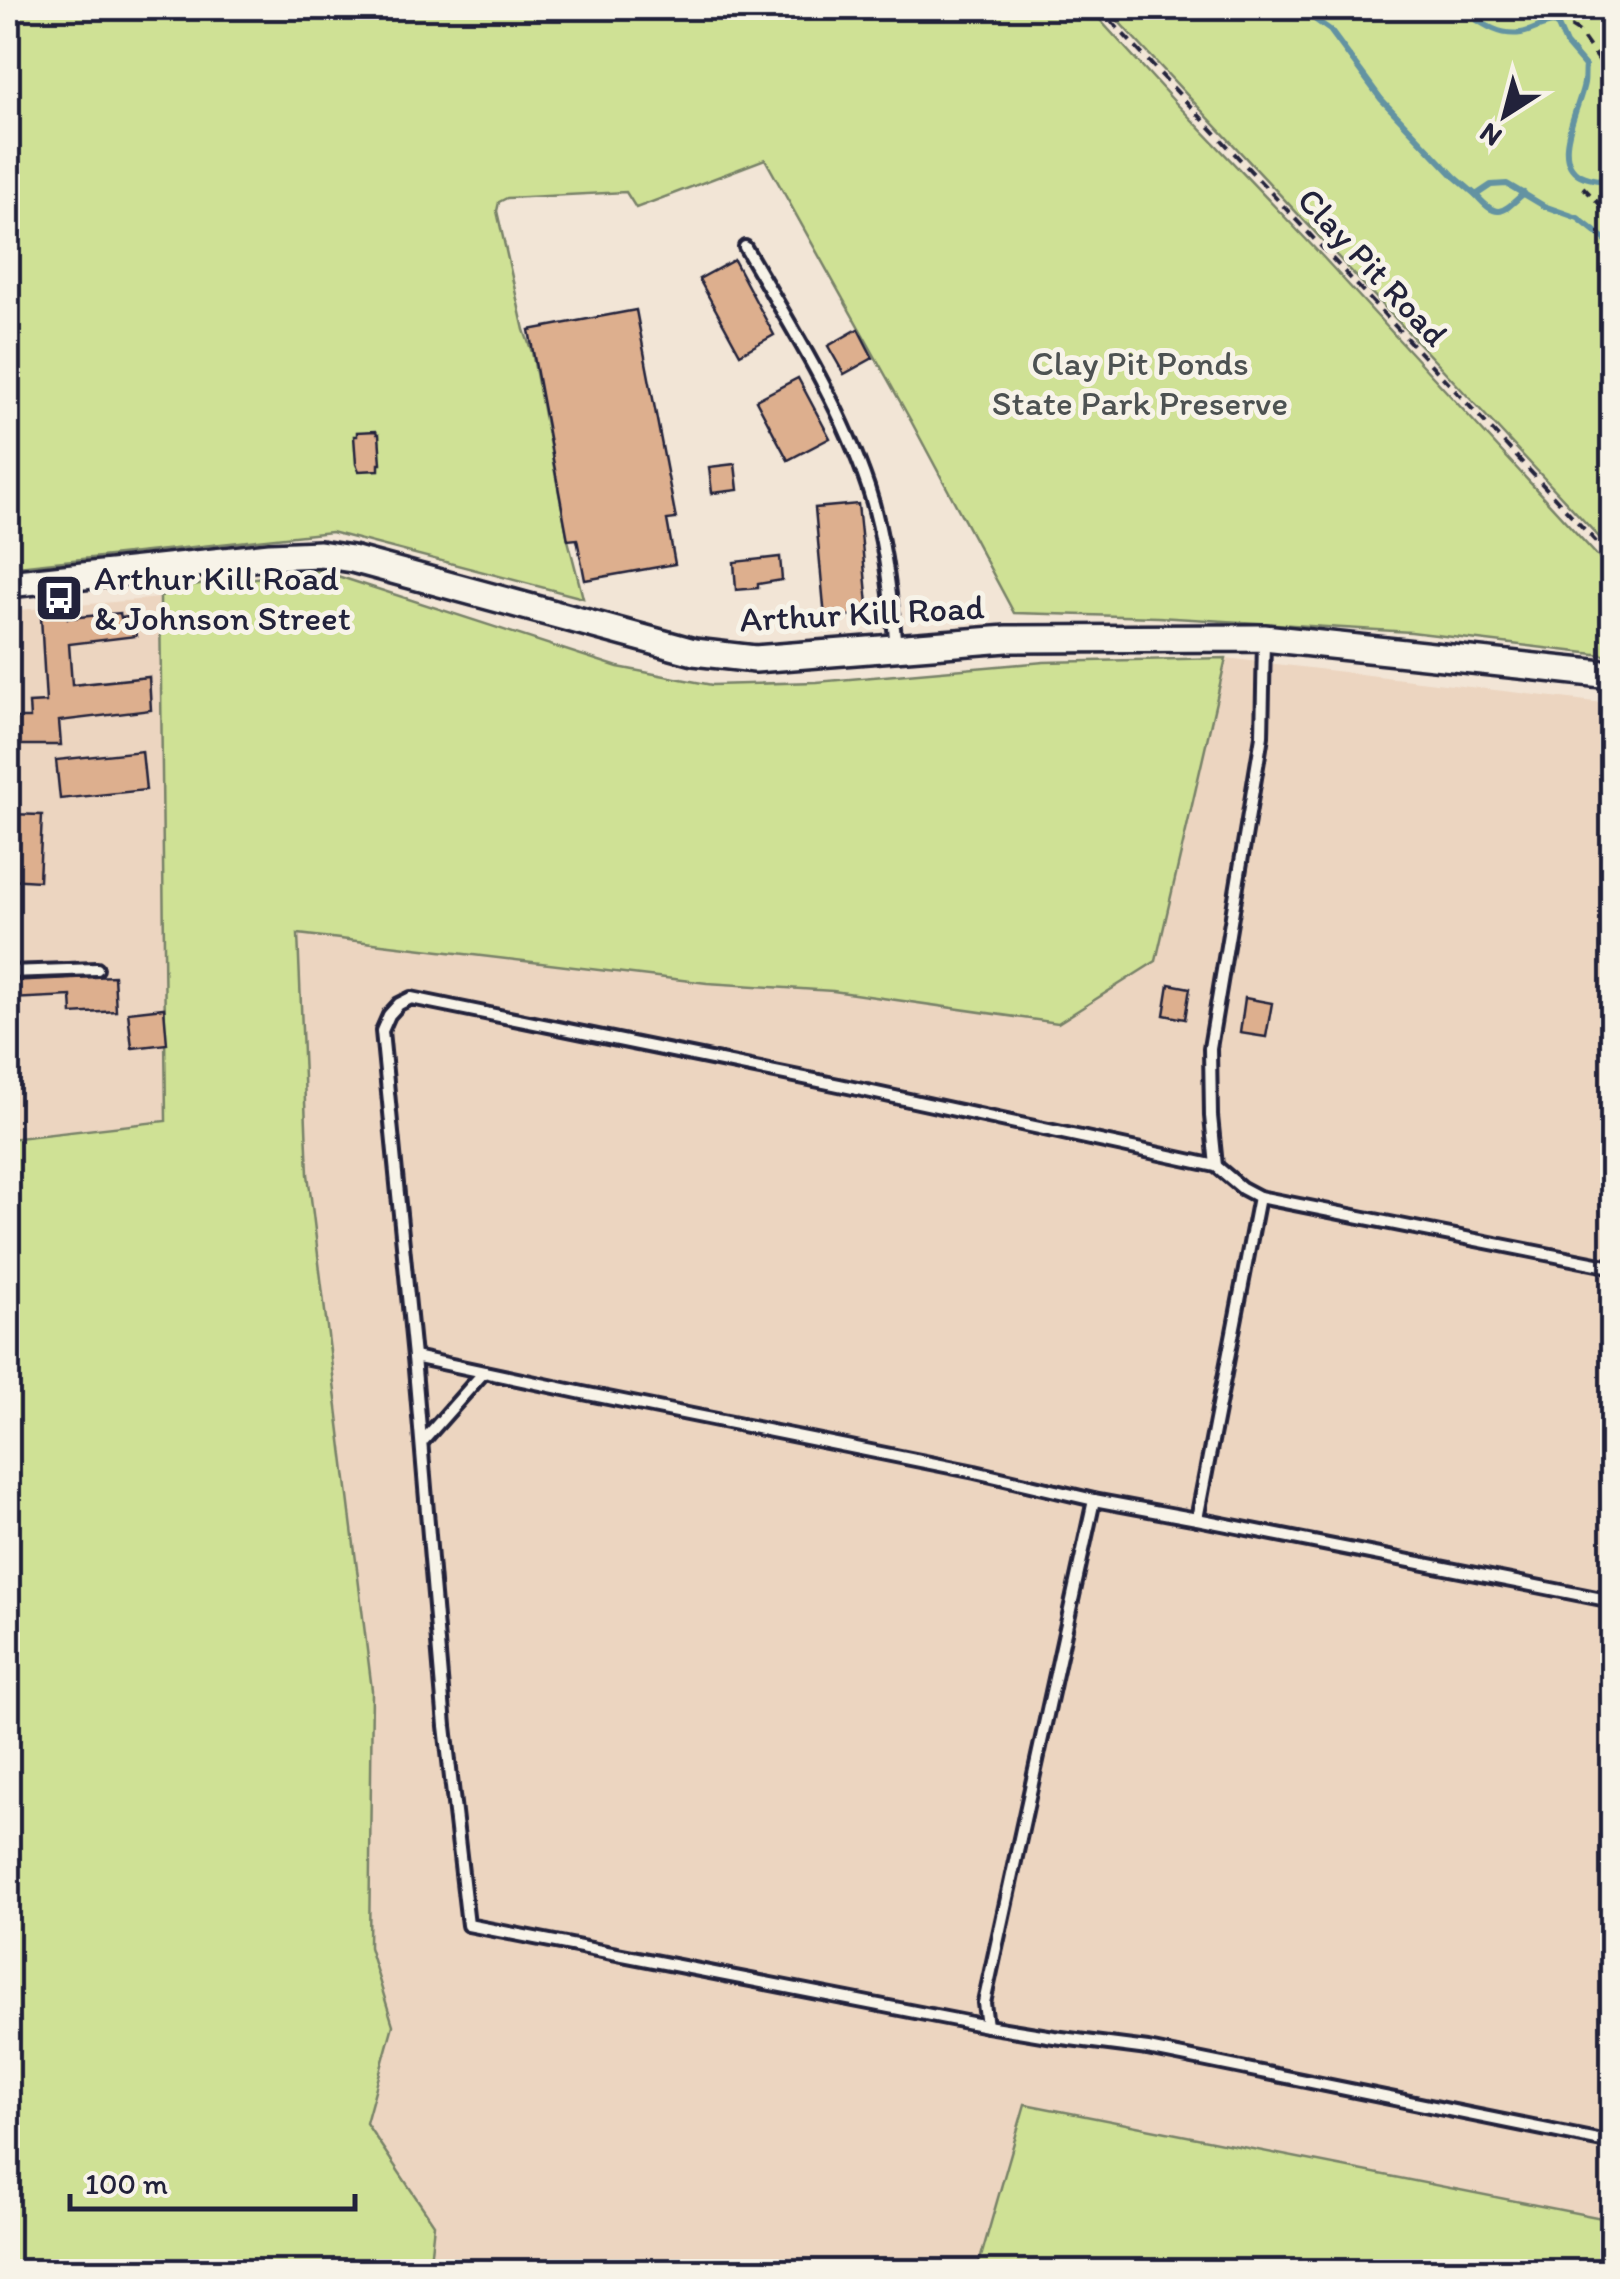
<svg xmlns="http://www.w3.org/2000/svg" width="1620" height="2279" font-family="Itim,sans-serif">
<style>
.built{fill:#ecd5c0}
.green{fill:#cfe195;stroke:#788268;stroke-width:2.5}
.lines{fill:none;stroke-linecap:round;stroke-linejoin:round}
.stream{stroke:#6393a2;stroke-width:6}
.building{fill:#ddaf8e;stroke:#22223b;stroke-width:2.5}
.service-casing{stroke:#22223b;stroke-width:18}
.tertiary-casing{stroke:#22223b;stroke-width:32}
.path{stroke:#22223b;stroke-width:4;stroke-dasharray:10 8;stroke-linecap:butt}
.service{stroke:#f7f3e8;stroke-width:10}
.tertiary{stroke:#f7f3e8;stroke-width:25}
.labels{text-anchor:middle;stroke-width:10;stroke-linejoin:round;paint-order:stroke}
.street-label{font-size:35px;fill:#22223b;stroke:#f7f3e8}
.park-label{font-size:35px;fill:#4d5252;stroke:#f7f3e8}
.poi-label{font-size:35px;fill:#22223b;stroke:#f7f3e8;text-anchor:start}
</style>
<rect width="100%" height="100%" fill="#f2e5d6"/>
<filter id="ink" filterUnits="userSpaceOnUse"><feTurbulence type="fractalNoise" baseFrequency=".01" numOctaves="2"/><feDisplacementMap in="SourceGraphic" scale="20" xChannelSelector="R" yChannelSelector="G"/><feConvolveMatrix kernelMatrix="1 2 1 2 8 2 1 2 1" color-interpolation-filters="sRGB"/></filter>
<g filter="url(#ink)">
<g class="built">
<path d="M160 598 166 1122 8 1139V611Z"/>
<path d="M1226 658 1612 704V2220L1025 2104 977 2271H429L434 2224 366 2123 393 2025 369 1947 372 1690 308 1174 298 934 707 983 833 991 1156 961Z"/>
</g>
<g class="green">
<path d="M8 8H1089L1173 100 1322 256 1612 572V656L1411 632 1158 617 1014 613 911 421 765 159 636 208 626 192 507 198 499 202 497 211 524 330 532 352 568 540 583 598 331 532 8 567Z"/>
<path d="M1106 8H1612V551Z"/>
<path d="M319 570 618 667 712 685 816 682 1044 662 1226 658 1156 961 1058 1023 833 991 707 983 298 934 308 1174 372 1690 369 1947 393 2025 366 2123 434 2224 429 2271H8V1139L166 1121 160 598 168 589Z"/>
<path d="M1025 2104 1612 2220V2271H977Z"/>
</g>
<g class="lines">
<g class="stream">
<path d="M1299 8 1330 30 1381 99 1455 177 1476 195 1491 185 1507 184 1544 206 1578 218 1612 245"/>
<path d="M1459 8C1478 20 1497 37 1521 33 1533 31 1541 24 1554 23L1558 26 1566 44 1585 66C1584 72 1585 77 1584 83 1580 107 1550 159 1580 175 1589 180 1602 180 1612 182"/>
<path d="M1476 195C1498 220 1502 213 1524 193"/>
</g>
</g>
<g class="building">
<path d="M734 260 774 335 740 354 699 279Z"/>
<path d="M636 310 676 519 667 520 675 564 585 580 577 539 568 540 529 330Z"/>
<path d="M858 329 873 358 844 374 828 346Z"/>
<path d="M798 378 830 438 788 460 756 400Z"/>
<path d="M376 431 377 434H379L381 464H379V470L359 471 356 464 354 436H357V432Z"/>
<path d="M735 464 738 490 712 493 709 467Z"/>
<path d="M858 504 869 614 825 618 815 508Z"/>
<path d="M780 557 782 580 758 584V588L736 590 734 562Z"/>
<path d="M120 613 121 618 134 616 136 636 69 644 72 685 149 677 151 710 59 721 61 745H8V718H30L29 703 46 702 41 617 68 616V618Z"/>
<path d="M142 751 146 790 60 799 56 760Z"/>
<path d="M8 814 42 815 39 881 8 879Z"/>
<path d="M114 976 116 1011 72 1014 71 996 10 999 8 981Z"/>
<path d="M1169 984 1190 988 1185 1019 1164 1015Z"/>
<path d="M1245 998 1272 1003 1266 1037 1240 1033Z"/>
<path d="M164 1008 167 1044 132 1048 128 1012Z"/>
</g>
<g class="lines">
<g class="service-casing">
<g id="service">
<path d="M745 247C790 325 839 401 868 487 885 538 890 593 896 646"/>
<path d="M8 972 97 969"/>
<path d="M1216 1166 1211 1116 1210 1048 1262 736 1264 641"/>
<path d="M1259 1197 1197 1519 1612 1601"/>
<path d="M1612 1267 1259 1197 1242 1188 1216 1166 839 1085 411 998 399 1004 389 1015 382 1031 414 1357 445 1726 468 1925 987 2026 1054 2037 1148 2049 1612 2143"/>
<path d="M414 1357 583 1393 975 1472 1094 1500 1197 1519"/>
<path d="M422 1442 484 1372"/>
<path d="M987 2026 984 2003 1094 1500"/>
</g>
</g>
<g class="tertiary-casing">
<path id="tertiary" d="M8 584 270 556 320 554 352 559 694 652 755 659 1007 639 1264 638 1612 675"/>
</g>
<g class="path">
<path d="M1099 8 1612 559"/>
<path d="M1540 8 1578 31 1599 60 1612 94"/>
<path d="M1583 187 1612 217"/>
</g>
<use href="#service" class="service"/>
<use href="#tertiary" class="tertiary"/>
</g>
</g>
<defs>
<g id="bus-square" transform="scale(2.5)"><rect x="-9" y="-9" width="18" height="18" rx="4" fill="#22223b" stroke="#f7f3e8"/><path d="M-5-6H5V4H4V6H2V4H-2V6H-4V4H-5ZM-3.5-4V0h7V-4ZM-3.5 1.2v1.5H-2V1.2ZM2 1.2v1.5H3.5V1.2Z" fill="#fff"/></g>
</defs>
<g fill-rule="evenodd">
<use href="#bus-square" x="59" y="598"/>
</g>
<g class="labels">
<g class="street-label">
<text transform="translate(1373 267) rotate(47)" y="12">Clay Pit Road</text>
<text transform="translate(862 613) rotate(-3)" y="12">Arthur Kill Road</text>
</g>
<g class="park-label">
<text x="1140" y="375">Clay Pit Ponds<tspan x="1140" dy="40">State Park Preserve</tspan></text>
</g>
<g class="poi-label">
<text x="94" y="590">Arthur Kill Road<tspan x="94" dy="40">&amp; Johnson Street</tspan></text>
</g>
</g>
<rect width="1620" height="2279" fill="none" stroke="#f7f3e8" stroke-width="40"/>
<rect x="20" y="20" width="1580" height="2239" fill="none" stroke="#22223b" stroke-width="4" filter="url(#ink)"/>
<g transform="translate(1505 115) rotate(216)" stroke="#f7f3e8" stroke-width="8" paint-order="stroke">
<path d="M0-8L18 38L0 25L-18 38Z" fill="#22223b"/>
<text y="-15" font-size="28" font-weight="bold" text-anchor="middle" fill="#22223b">N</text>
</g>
<path d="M70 2194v15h285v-15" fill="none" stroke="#22223b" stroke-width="5"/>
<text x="85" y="2194" font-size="30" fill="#22223b" stroke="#f7f3e8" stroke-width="8" paint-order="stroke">100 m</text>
</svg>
